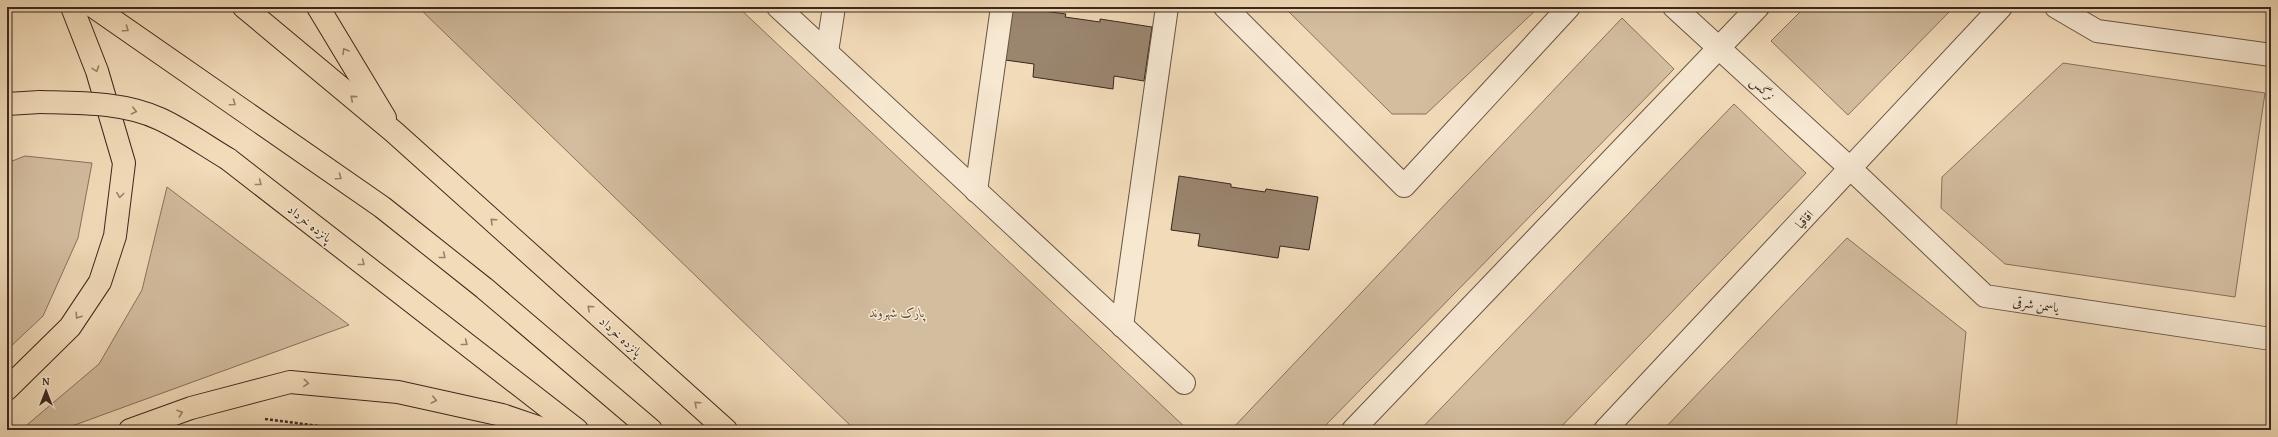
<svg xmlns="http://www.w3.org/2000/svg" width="2278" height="437" font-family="'Gentium Book Plus',Amiri,serif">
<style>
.green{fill:#d3bd9f;stroke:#86725e}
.building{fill:#9a856f;stroke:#3a281e}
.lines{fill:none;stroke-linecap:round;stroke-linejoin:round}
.minor-casing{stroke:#685545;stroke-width:24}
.major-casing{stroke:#3a281e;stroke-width:24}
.path{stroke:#3a281e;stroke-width:2.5;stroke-dasharray:3 2;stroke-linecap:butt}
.minor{stroke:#f7e8d2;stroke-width:22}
.major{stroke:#f2dbb9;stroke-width:22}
.major-bridge-casing{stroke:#3a281e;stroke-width:24;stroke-linecap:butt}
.major-bridge{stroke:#f2dbb9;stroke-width:22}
.oneway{stroke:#96826c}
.labels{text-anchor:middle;stroke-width:3;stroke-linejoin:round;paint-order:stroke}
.street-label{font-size:13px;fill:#3a281e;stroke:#f7e8d2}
.park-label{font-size:13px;font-style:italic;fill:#604d3e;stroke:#f7e8d2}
</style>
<rect width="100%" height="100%" fill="#f2dbb9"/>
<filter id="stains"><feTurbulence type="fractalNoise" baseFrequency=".005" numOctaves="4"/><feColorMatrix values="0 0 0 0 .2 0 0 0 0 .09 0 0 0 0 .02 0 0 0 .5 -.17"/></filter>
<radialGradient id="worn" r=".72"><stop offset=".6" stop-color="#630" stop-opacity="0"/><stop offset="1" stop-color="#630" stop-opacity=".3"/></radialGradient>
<g class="green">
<path d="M418 7H738L1188 430H855Z"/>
<path d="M1284 7H1539L1426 114H1392Z"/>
<path d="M1805 7H1954L1848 115 1771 41Z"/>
<path d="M1622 18 1674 69 1321 430H1231Z"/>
<path d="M2063 63 2265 93 2235 297 2005 264 1941 208 1942 177Z"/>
<path d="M1734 104 1806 173 1558 430H1420Z"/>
<path d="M25 156 92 163 78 238 43 316 7 350V163Z"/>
<path d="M167 187 349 325 61 430H21L99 364 142 290Z"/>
<path d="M1847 238 1966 332 1956 430H1663Z"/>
</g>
<g class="building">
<path d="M1013 7 1066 14 1065 17 1100 22V19L1152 27 1144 81 1114 76 1113 89 1033 77 1034 64 1005 60Z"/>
<path d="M1179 176 1231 184V187L1265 192 1266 189 1318 197 1309 250 1280 246 1278 258 1198 246 1200 234 1171 230Z"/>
</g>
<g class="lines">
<g class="minor-casing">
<g id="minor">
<path d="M778 7 1184 383"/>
<path d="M1225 7 1404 186 1569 7"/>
<path d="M1674 7 1851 169 1985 296 2271 339"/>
<path d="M2056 7 2097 31 2271 55"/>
<path d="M827 52 834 7"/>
<path d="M976 191 1002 7"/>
<path d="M1122 326 1167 7"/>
<path d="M1353 430 1758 7"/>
<path d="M1605 430 2001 7"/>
</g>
</g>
<g class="major-casing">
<g id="major">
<path d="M94 7 382 207 484 288 651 430"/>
<path d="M244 7 394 132 726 430"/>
<path d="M318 7 385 118"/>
<path d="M7 104 40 102"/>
<path d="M228 159 577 430"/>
<path d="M7 389 70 327 100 282 115 236 124 163 97 71 72 7"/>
<path d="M130 430 191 408 290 382 398 392 502 415 546 430"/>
</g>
</g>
<path class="path" d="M265 419 350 430"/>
<use href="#minor" class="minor"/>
<use href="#major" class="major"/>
<g class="major-bridge-casing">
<path id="major-bridge" d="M40 102C80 103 123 102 160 119 184 130 206 146 228 159"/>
</g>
<use href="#major-bridge" class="major-bridge"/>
</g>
<defs><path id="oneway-chevron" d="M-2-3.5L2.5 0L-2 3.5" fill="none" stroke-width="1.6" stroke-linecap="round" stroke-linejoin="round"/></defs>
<g class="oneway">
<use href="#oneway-chevron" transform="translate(126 29) rotate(35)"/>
<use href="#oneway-chevron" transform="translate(345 51) rotate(-121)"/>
<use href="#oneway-chevron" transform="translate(96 69) rotate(70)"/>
<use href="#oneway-chevron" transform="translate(353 98) rotate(-140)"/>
<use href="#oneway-chevron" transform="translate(233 103) rotate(35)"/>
<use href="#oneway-chevron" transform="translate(134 111) rotate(13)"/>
<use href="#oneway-chevron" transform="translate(339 177) rotate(35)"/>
<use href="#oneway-chevron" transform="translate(259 183) rotate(38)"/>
<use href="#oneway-chevron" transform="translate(120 195) rotate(97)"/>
<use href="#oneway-chevron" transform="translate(493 221) rotate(-138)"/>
<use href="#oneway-chevron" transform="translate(443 256) rotate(39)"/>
<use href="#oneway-chevron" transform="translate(362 263) rotate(38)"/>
<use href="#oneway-chevron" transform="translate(590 308) rotate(-138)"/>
<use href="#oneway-chevron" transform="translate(78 316) rotate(124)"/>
<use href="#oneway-chevron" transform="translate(465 343) rotate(38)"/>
<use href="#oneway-chevron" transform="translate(306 383) rotate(5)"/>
<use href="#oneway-chevron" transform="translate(434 400) rotate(13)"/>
<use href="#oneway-chevron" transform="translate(697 404) rotate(-138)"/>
<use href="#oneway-chevron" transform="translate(180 413) rotate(-19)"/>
</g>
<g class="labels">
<g class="street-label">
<text transform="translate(1763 88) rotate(43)" y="5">نرگس</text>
<text transform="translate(1804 219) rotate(-47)" y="5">اقاقیا</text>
<text transform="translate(310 223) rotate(38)" y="5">پانزده خرداد</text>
<text transform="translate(2036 304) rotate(8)" y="5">یاسمن شرقی</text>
<text transform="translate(621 336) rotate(42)" y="5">پانزده خرداد</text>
</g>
<g class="park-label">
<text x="897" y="317">پارک شهروند</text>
</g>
</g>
<rect width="2278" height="437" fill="none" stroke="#f2dbb9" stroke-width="24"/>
<rect x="8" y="8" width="2262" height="421" fill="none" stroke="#3a281e" stroke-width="2"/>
<rect x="12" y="12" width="2254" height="413" fill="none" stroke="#3a281e"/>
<g transform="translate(46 391)" stroke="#f7e8d2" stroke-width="3" paint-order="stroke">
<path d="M0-3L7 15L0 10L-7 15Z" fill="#3a281e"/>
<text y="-6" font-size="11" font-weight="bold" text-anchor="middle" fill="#3a281e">N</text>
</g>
<rect width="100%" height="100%" filter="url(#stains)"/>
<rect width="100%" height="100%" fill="url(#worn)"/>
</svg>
